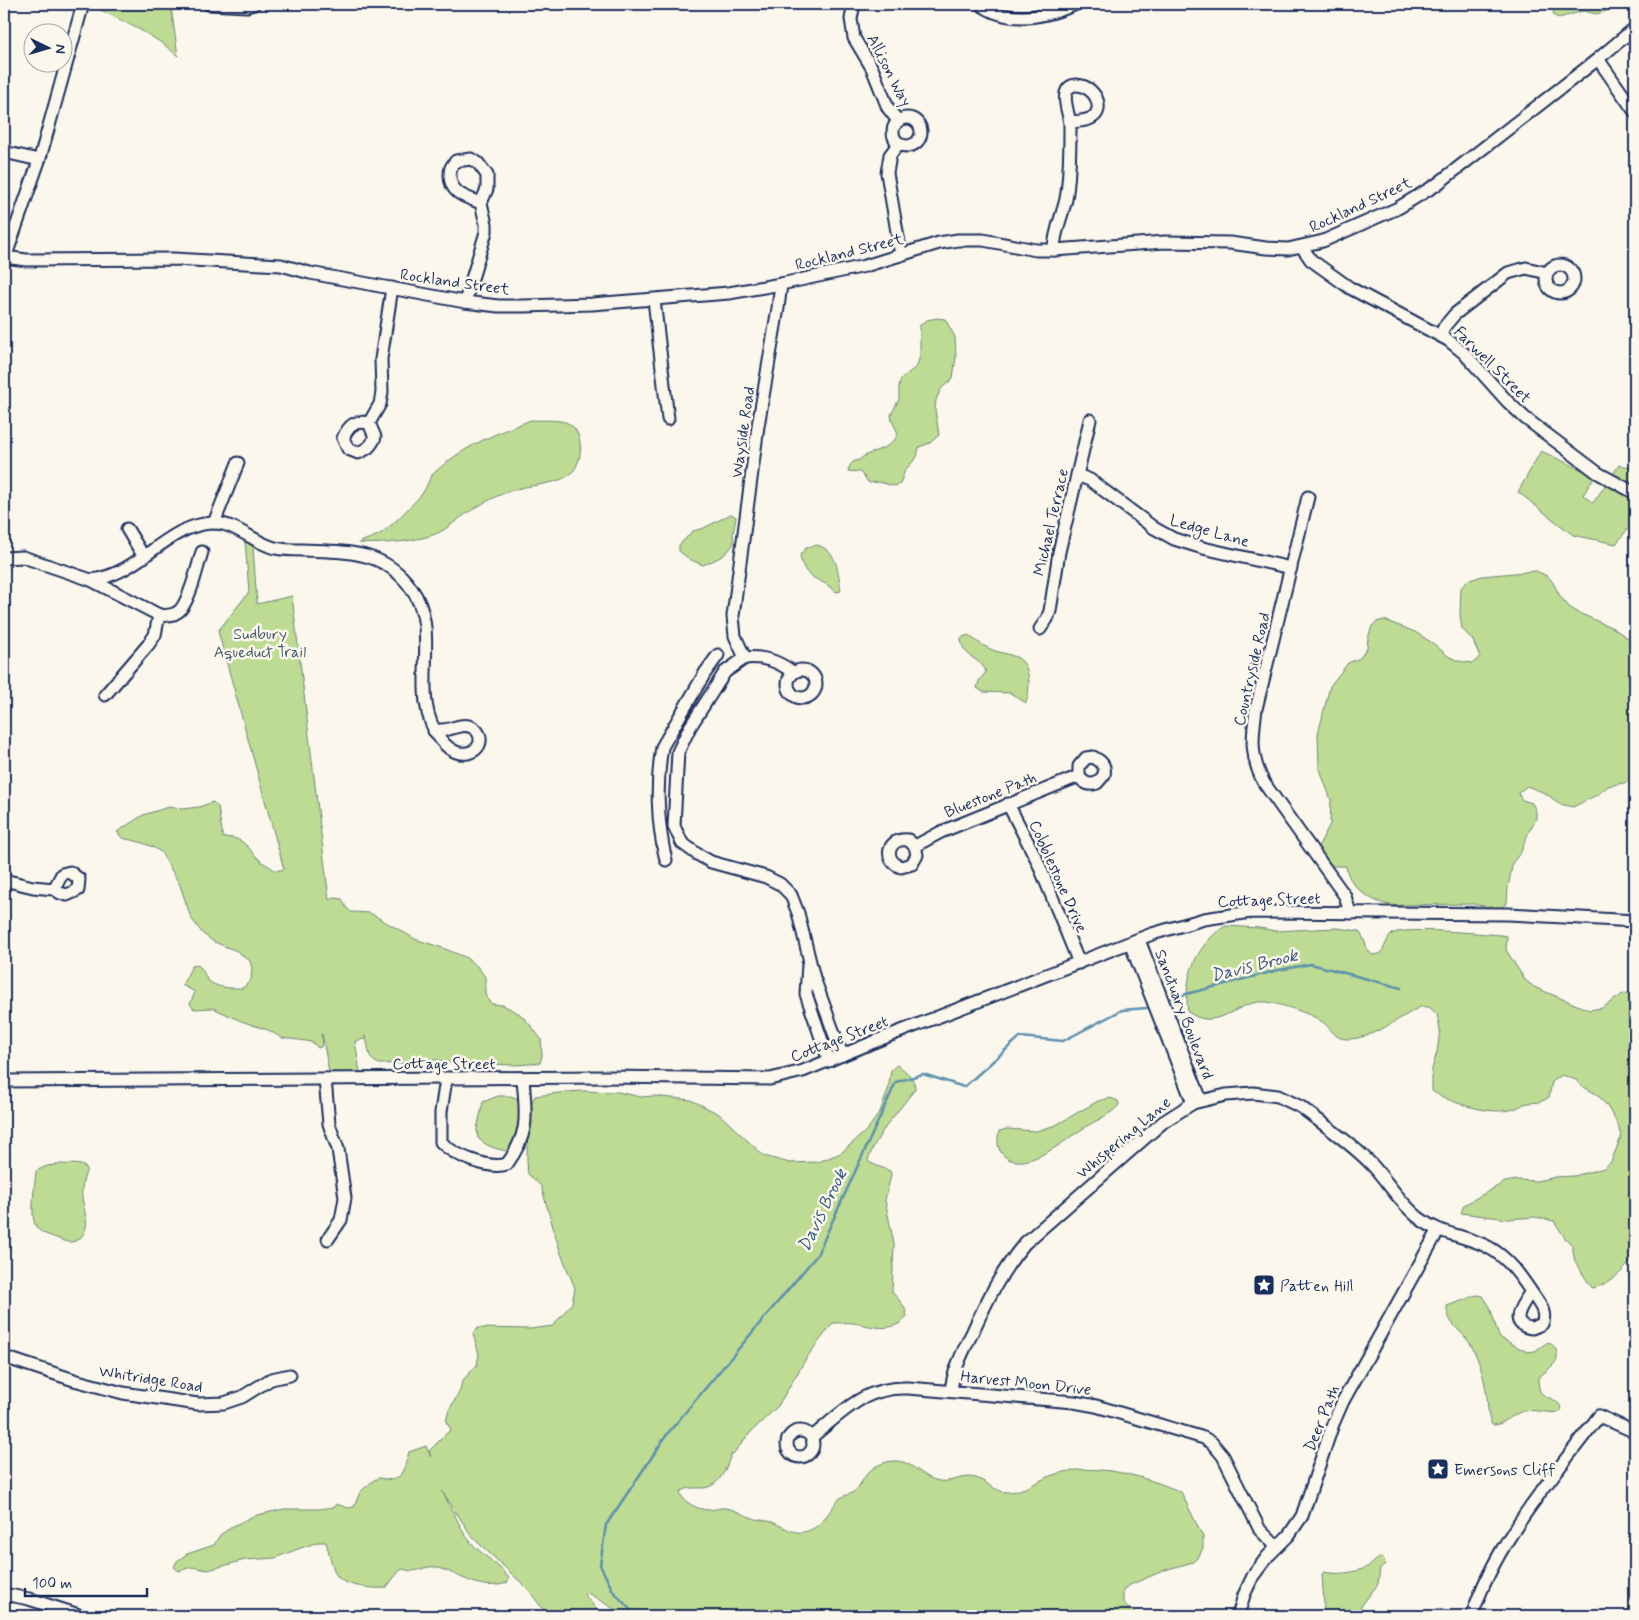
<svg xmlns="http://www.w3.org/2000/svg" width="1639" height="1620" font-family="Mynerve,sans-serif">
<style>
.green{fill:#bedb93;stroke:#6c8578}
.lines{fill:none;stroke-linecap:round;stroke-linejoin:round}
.stream{stroke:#5b90b0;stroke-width:2.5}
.minor-casing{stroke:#1b2f5e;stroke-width:15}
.minor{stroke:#fbf7ec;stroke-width:11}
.labels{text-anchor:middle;stroke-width:5;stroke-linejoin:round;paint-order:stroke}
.street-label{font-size:16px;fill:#1b2f5e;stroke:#fbf7ec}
.park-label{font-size:16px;fill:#445a6b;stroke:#fbf7ec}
.poi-label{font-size:16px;fill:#1b2f5e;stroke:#fbf7ec;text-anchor:start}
.water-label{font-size:18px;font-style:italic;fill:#365780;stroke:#fbf7ec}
</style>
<rect width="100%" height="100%" fill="#fbf7ec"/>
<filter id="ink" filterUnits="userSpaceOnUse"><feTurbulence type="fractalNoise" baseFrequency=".02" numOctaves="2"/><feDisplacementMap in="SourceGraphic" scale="10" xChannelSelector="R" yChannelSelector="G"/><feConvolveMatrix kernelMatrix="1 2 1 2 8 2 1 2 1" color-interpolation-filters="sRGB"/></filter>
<g filter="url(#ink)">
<g class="green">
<path d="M95 4H166L171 7 178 56C154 34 123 22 95 7Z"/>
<path d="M1557 4H1617L1610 10 1596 14 1583 11 1559 18 1554 16 1553 12Z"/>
<path d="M937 318 945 319 955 337 956 357 953 378 941 389 936 400 935 409 939 435 930 443 919 447 917 457 905 470 900 484 894 486 879 482 869 483 860 472 848 471C850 464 852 461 859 460 873 448 892 451 898 433L892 421 891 415 899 399V386L901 379 917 366 920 356V325L927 320Z"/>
<path d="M531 420C542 421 562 418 571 425 585 436 583 466 568 476 551 486 529 484 510 491 492 497 475 508 460 518 453 523 446 529 438 533 421 541 378 545 359 543 366 539 373 538 380 534 390 528 414 503 422 494 427 488 428 479 433 474 460 448 496 433 531 420Z"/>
<path d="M1541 451 1595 476 1583 495 1593 503 1619 465 1635 468V520L1616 544 1573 535 1518 492Z"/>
<path d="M731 514 736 517 733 534 734 542C729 555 715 560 703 565L689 559 679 551V545L693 531 704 528Z"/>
<path d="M245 541 253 547 257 604 292 596 329 900 334 898 342 899 346 907 351 912 370 913 415 939 440 947 465 957 478 967 485 977V994L488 1000 492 1004 503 1005 520 1014 532 1027 541 1039 542 1056 540 1063 517 1065 487 1064 470 1067H457L449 1062 437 1060H430L423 1063 379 1064C366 1059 370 1047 365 1036V1039L355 1041 360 1073 329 1072 322 1034H321L323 1041 321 1047 318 1048 313 1043 307 1041 282 1038 268 1030 241 1021 213 1008 194 1009 190 1004 195 992 182 985 192 966 198 965C203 969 204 974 207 979 215 989 232 988 243 988L251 980 252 968 250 961 237 951 214 942 203 934 191 918 180 885 161 852 153 847 140 842 122 838 117 832 143 815 169 807 182 809 199 807 213 802 218 807 223 838C244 835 248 850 262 862 267 865 272 868 276 871L284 869 218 631 249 592Z"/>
<path d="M817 545C838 551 838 572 841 591L836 592C820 576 804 582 800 555L806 548Z"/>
<path d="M1536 571 1547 576 1552 581 1560 596 1569 607 1579 613 1613 628 1635 643V781L1608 786 1597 795 1573 807 1560 804 1545 793 1527 786 1518 793 1522 800 1532 803 1536 811V819L1529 831 1521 852 1513 862 1508 887 1507 903 1501 908H1495L1473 904 1402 905C1380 909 1348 889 1346 866H1331L1318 847 1330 824 1331 800 1319 767 1318 734 1330 686 1348 663 1360 658 1367 648 1368 638 1372 626 1376 622 1384 620 1415 632 1434 644 1448 656 1458 661 1472 663 1476 661 1480 656 1472 639 1462 629 1460 615 1461 588 1467 581 1482 576Z"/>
<path d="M968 635C974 639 981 645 988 648 997 653 1009 653 1018 658 1032 667 1030 690 1026 703L1010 693 983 692 977 688 979 681 986 672C983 661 970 659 964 649 962 646 961 641 961 638Z"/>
<path d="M1225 926 1260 928 1275 931 1336 928 1359 931C1365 938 1365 948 1372 955L1380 954C1385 949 1386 939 1392 934 1402 926 1484 934 1501 935L1507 936 1506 950 1525 980 1534 987 1589 1010 1602 1008 1623 994 1635 991V1255C1626 1269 1609 1286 1592 1288L1575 1262 1572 1245 1565 1238 1554 1221 1535 1217 1508 1219 1461 1213 1464 1205 1505 1182 1517 1180 1536 1181 1556 1177 1574 1176 1604 1168 1611 1162 1621 1137 1618 1125 1607 1106 1598 1095 1580 1085 1576 1080 1562 1075 1552 1082 1549 1097C1538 1105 1535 1101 1524 1104 1521 1106 1517 1108 1514 1109 1492 1116 1450 1103 1432 1091V1069L1437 1052 1440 1030 1437 1014 1429 1007H1420C1399 1018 1372 1039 1348 1039 1334 1040 1331 1027 1321 1021 1310 1013 1280 1004 1267 1002 1239 998 1218 1034 1188 1012 1183 978 1196 945 1225 926Z"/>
<path d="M897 1065C905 1070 916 1079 915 1089 899 1111 876 1134 868 1160L870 1163 890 1171 891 1175 885 1200 894 1244 892 1292C900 1301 906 1306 907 1317 892 1334 872 1326 853 1323 846 1322 840 1323 833 1323L807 1357 778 1406 749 1434 733 1454H731C727 1467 720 1487 703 1488 695 1488 687 1487 680 1492 681 1500 695 1508 702 1509 709 1511 715 1509 721 1508 731 1507 741 1514 750 1517 757 1520 765 1520 772 1522 787 1528 797 1538 814 1528 824 1523 831 1508 839 1499 843 1495 850 1495 855 1491 860 1486 862 1480 866 1475 872 1467 884 1461 895 1461 910 1460 921 1476 935 1480 949 1485 962 1474 976 1478 986 1481 995 1492 1007 1492 1025 1492 1039 1479 1056 1474 1096 1462 1144 1476 1181 1492L1203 1537V1548L1199 1556 1193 1562 1165 1570 1130 1585 1123 1590V1603L1139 1616H630C613 1611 601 1599 585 1592L584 1594 602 1616H548L527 1588 473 1538 442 1491 465 1535 475 1547 500 1568 509 1578 507 1583C477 1592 462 1574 435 1567 424 1565 415 1575 404 1569L400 1570 386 1588C375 1589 345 1587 337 1576 332 1569 329 1551 326 1542H318L298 1549 275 1558 245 1560 208 1570 191 1567 179 1571 174 1567 177 1561 187 1554 214 1545 220 1535 233 1526 253 1516 284 1509H318L334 1507 336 1504 348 1508 354 1507 360 1492 374 1480 379 1478 392 1480 400 1476 405 1466 409 1452 426 1446 431 1457 429 1451 451 1429 446 1422 449 1410 460 1391 462 1381 477 1365 479 1354 473 1334 478 1328 530 1329 553 1326 572 1303 575 1288 560 1251 541 1186 528 1174C525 1150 529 1124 532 1101L535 1096 567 1092 584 1091 618 1092 641 1097 653 1096 691 1100 719 1114 764 1156 790 1163 818 1162 841 1153 867 1130 880 1112 888 1090 891 1070Z"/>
<path d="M498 1096H511L518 1099C526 1113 519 1141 507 1151 495 1149 486 1146 478 1138L477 1129 483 1102Z"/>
<path d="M1110 1098 1118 1101 1119 1105C1110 1115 1099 1119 1087 1126 1069 1137 1026 1175 1004 1156 997 1149 997 1141 999 1131L1007 1129 1036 1131 1056 1125 1098 1101Z"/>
<path d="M61 1164C69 1165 82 1162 87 1169 83 1179 80 1192 83 1203 85 1214 90 1226 82 1236 77 1243 68 1243 61 1240 53 1236 43 1235 37 1228 29 1218 35 1184 36 1171L47 1166Z"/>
<path d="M1477 1295 1483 1296 1490 1307 1499 1337 1527 1352 1535 1351 1548 1342C1552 1344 1554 1346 1556 1350 1562 1363 1546 1370 1538 1378 1538 1404 1551 1391 1562 1408L1560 1412C1548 1414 1536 1409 1524 1411 1513 1413 1503 1426 1492 1425 1486 1414 1489 1403 1486 1391 1484 1377 1479 1360 1472 1347 1464 1331 1446 1325 1447 1306Z"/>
<path d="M1383 1557 1385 1564 1380 1568 1378 1584 1362 1605 1357 1616H1322L1324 1604 1322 1574 1324 1572C1336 1575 1355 1573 1367 1567 1374 1564 1373 1560 1383 1557Z"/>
</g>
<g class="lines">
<g class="stream">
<path d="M1171 998 1279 970 1311 964 1401 988"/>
<path d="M636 1616 613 1591 600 1565 606 1525 668 1433 817 1255 896 1082 923 1074 964 1087 1020 1037 1063 1041 1122 1010 1147 1008"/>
</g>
<g class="minor-casing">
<g id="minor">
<path d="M208 4 247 6 254 4"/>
<path d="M854 4 851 19 854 38 872 68 888 108 898 121"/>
<path d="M980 4C1009 25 1046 17 1076 4"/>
<path d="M1598 59 1635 112"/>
<circle cx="907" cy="132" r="14"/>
<path d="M899 143 890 155 887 173 901 255"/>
<path d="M4 152 39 160"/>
<path d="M1302 247 1311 260 1350 288 1448 340 1464 353 1507 401 1525 418 1598 473 1635 493"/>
<path d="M1054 250C1054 232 1062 217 1066 199 1070 176 1070 150 1070 126 1070 115 1063 103 1066 93 1070 77 1096 87 1098 104 1100 121 1082 121 1070 122"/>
<path d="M5 257 26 260 174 259 281 265 310 273 465 302 498 306H524L592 304 729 293 781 284 865 266 939 243 958 240H983L1036 250H1054L1165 242 1230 243 1266 248 1288 249 1323 241 1398 208 1436 185 1598 59 1635 28"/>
<path d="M4 261 40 158 83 4"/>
<circle cx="1560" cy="279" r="14"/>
<path d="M781 284 778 308 758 426 733 616 735 636 745 658 725 672 690 727 678 752 674 826 682 843 697 854 711 862 766 877 780 884 791 895 798 913 814 978 842 1055"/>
<path d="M654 300 668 419"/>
<path d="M465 302 486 232V224L481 203C466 197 450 194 450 175 450 168 451 166 456 161L471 159 478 163 487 175V189L481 203"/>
<path d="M1441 335 1444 327 1455 314 1508 273 1526 268 1547 273"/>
<path d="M369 423 375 437C371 447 367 449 358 453L348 449 343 438C349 425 355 420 369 423L380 404 382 392 381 359 392 288"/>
<path d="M1077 475 1090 480 1154 528 1174 539 1203 548 1291 568"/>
<path d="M1308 497 1256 709C1252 738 1250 757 1264 783L1345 896 1350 913"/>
<path d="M214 523 238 463"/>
<path d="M127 529 144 557"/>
<path d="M4 558 23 557 91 580C139 575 166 525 212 523 235 522 254 543 275 548 284 550 293 550 302 550 344 552 384 549 411 588 444 633 406 696 441 740 445 745 451 750 456 752 464 755 475 753 479 745 481 740 480 735 477 731 469 722 459 726 449 729 444 730 439 730 434 731"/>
<path d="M91 580 159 615 155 635 148 645 105 695"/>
<path d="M159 615C167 616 176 615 181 609 191 596 197 568 202 552"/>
<path d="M1040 629 1047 619 1050 611 1059 552 1090 420"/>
<path d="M745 658C764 656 777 661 793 672"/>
<circle cx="802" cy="684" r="14"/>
<path d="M1008 804 1037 860 1079 963"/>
<path d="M915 846 917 855 912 864 901 867C882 860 888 837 908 840L915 846 941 832 1079 776C1083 783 1089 786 1097 783L1104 775C1106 765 1101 761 1093 757L1086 758 1079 766V776"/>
<path d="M666 860C657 824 656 783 662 747L705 673 718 655"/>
<path d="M4 880 33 887 54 889 60 893 67 895 78 890 79 879 70 872 62 874 54 889"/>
<path d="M1139 940 1201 1100"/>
<path d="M1130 943 1193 1103"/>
<path d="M808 964 806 994 829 1061"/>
<path d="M325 1079 329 1124 338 1149 345 1198 341 1220 328 1239"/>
<path d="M446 1079 441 1112V1142C453 1155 489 1170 507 1164 530 1132 526 1116 523 1079"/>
<path d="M4 1081 605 1077 770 1079 803 1071 891 1035 1152 934 1204 919 1251 912 1508 914 1635 921"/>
<path d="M4 1357 74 1380 123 1393 198 1404 224 1403 242 1397 271 1379 290 1375"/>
<path d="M951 1391C953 1370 963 1352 972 1333 987 1301 1001 1271 1025 1243L1163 1122 1193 1103 1226 1095 1253 1093 1278 1096 1301 1107C1325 1126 1353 1144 1374 1167 1389 1184 1401 1204 1419 1218 1440 1235 1465 1235 1488 1247 1509 1258 1522 1278 1534 1296 1540 1305 1547 1313 1542 1324L1532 1328C1506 1325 1523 1303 1531 1292"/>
<circle cx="800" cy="1444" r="13"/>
<path d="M812 1437C843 1412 865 1386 908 1388L1074 1402 1096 1406 1204 1438 1212 1443 1223 1456 1260 1530 1277 1547"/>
<path d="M4 1594 29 1599 82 1616"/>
<path d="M1238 1616 1244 1595 1253 1576 1267 1557 1289 1535 1302 1516 1333 1424 1343 1401 1438 1231"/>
<path d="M1472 1616C1496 1540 1552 1479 1599 1416L1635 1432"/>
</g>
</g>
<use href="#minor" class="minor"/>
</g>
</g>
<defs>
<g id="sight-square" transform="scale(1.125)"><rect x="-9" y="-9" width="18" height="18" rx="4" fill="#1b2f5e" stroke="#fbf7ec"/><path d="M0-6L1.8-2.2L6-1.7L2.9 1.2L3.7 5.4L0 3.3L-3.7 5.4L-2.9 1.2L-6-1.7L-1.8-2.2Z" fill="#fff"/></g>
</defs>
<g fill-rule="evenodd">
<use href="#sight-square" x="1264" y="1285"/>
<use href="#sight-square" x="1438" y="1469"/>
</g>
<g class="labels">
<g class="street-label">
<text transform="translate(890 70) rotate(63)" y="6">Allison Way</text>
<text transform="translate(1360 204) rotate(-25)" y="6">Rockland Street</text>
<text transform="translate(849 251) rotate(-14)" y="6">Rockland Street</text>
<text transform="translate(455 281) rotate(8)" y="6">Rockland Street</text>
<text transform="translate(1493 364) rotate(45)" y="6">Farwell Street</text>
<text transform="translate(742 432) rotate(-82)" y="6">Wayside Road</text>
<text transform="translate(1050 522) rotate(-77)" y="6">Michael Terrace</text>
<text transform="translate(1210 530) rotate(16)" y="6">Ledge Lane</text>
<text transform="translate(1251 669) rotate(-77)" y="6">Countryside Road</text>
<text transform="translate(990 794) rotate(-22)" y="6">Bluestone Path</text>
<text transform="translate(1059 876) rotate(66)" y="6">Cobblestone Drive</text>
<text transform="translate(1269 899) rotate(-2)" y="6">Cottage Street</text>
<text transform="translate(1185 1014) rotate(69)" y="6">Sanctuary Boulevard</text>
<text transform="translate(839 1038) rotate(-21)" y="6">Cottage Street</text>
<text x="444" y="1069">Cottage Street</text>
<text transform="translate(1123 1137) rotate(-40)" y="6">Whispering Lane</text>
<text transform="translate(151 1378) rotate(9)" y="6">Whitridge Road</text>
<text transform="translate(1026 1382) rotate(6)" y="6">Harvest Moon Drive</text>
<text transform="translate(1321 1418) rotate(-68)" y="6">Deer Path</text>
</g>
<g class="park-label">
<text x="260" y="639">Sudbury<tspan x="260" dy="18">Aqueduct Trail</tspan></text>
</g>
<g class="poi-label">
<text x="1280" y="1291">Patten Hill</text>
<text x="1454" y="1475">Emersons Cliff</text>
</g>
<g class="water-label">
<text transform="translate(1254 965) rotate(-14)" y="6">Davis Brook</text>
<text transform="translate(822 1210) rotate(-64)" y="6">Davis Brook</text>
</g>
</g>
<rect width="1639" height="1620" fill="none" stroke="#fbf7ec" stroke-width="20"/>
<rect x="10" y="10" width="1619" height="1600" fill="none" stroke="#1b2f5e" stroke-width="2" filter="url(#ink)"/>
<g transform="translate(48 48) rotate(95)"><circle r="24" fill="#fbf7ec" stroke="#a1a7b3"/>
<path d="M0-4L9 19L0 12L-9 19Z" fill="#1b2f5e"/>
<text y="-8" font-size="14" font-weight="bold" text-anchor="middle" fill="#1b2f5e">N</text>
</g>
<path d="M25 1588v8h122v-8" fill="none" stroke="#1b2f5e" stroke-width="2.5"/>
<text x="32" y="1588" font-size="15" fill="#1b2f5e" stroke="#fbf7ec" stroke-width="4" paint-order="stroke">100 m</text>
</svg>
